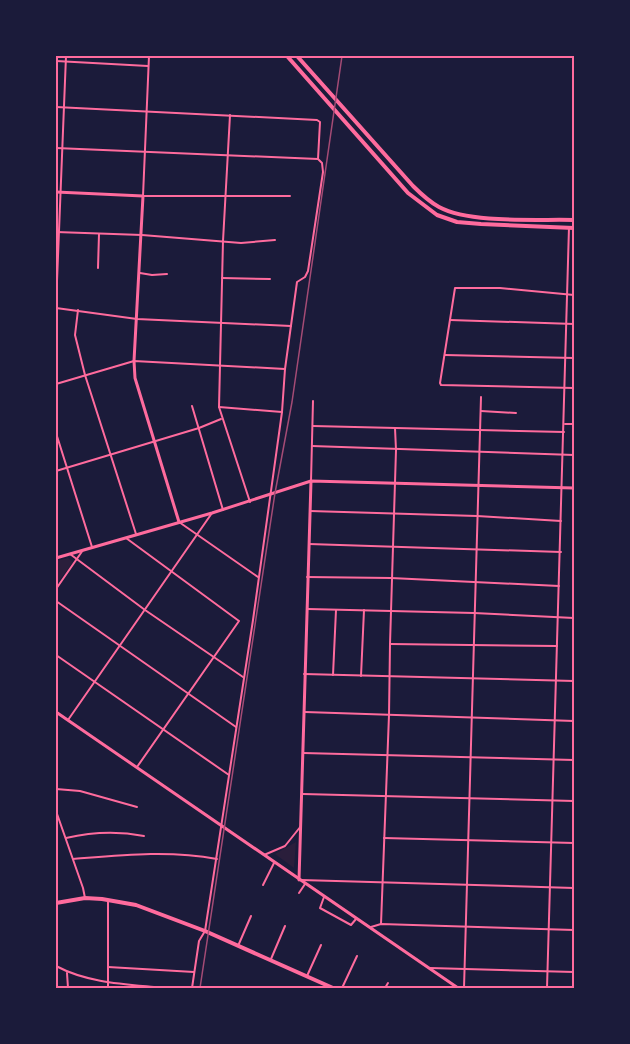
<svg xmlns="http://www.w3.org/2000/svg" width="630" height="1044" font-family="'Work Sans',sans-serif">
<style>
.green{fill:#2a1e3b}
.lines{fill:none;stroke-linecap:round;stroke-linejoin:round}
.minor{stroke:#ff6b9d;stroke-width:2}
.tertiary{stroke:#ff6b9d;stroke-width:3}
.secondary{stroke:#ff6b9d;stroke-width:3}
.primary{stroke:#ff6b9d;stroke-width:4}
.rail{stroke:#a44b75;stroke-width:1.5}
.neatline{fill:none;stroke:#ff6b9d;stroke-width:2}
</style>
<rect width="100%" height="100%" fill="#1b1b3a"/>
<g class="green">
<path d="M68 558 73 562 58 582 56 577V561Z"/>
<path d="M296 842 294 868 275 854Z"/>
</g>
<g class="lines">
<g class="minor">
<path d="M149 56 143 196H290"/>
<path d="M56 61 148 66"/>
<path d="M56 107 317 120 320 122 318 159"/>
<path d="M230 115 223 241 219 407 250 502"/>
<path d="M56 148 318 159"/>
<path d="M56 232 142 235 241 243 275 240"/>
<path d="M98 268 99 234"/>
<path d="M140 273 152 275 167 274"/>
<path d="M222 278 270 279"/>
<path d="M574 295 500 288H455L440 383 441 385 574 388"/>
<path d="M56 306 66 56"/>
<path d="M56 308 137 319 291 326"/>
<path d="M78 310 75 335 85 375 136 534"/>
<path d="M450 320 574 324"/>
<path d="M445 355 574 358"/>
<path d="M56 384 134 361 285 369"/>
<path d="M192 406 223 510"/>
<path d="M219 407 282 412"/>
<path d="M481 411 516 413"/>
<path d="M565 424H574"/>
<path d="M313 426 564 432"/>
<path d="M56 433 92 547"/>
<path d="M312 446 574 455"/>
<path d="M56 471 199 428 221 419"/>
<path d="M311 481 313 401"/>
<path d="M310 511 477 516 561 521"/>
<path d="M179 522 258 577"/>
<path d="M126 538 239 621 137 767"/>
<path d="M309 544 561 552"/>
<path d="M70 554 145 610 243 677"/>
<path d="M307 577 391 578 559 586"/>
<path d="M56 589 83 550"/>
<path d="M56 601 236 727"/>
<path d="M308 609 474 613 574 618"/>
<path d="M390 644 557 646"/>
<path d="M56 655 229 775"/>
<path d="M304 674 574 681"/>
<path d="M333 675 336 610"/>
<path d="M361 676 364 610"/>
<path d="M305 712 574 721"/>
<path d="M68 720 212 513"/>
<path d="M303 753 574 760"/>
<path d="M56 789 80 791 137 807"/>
<path d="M303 794 574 801"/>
<path d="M56 811 83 888 85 898"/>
<path d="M66 838C92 832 118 831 144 836"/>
<path d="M384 838 574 843"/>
<path d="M264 855 285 846 301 826"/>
<path d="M73 859C122 855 169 850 217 859"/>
<path d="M301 880 574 888"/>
<path d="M263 885 274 863"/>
<path d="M299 893 305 884"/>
<path d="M324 897 320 908 351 925 356 919"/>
<path d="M381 924 389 715 390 644 396 450 395 428"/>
<path d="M371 927 381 924 574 930"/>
<path d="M238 946 251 916"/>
<path d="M271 959 285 926"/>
<path d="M56 966C86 982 121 984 154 987"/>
<path d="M108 967 194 972"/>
<path d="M430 968 574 972"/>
<path d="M67 973 68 988"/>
<path d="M307 976 321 945"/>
<path d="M108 988V901"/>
<path d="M192 988 199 941 205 931 253 620 282 412 285 369 297 282 305 277 308 271 323 172 322 163 318 159"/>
<path d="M342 988 357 956"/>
<path d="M385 988 388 983"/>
<path d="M464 988 481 397"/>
<path d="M547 988 569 227"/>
</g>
<g class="tertiary">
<path d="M56 192 143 196 134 361 135 378 179 522"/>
<path d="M56 558 212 513 311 481 574 488"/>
<path d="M299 880 311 481"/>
</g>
<path class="secondary" d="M56 712 458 988"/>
<g class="primary">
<path d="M287 56 408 193 437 215 457 222 481 224 574 228"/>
<path d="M297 56 413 186C421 194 428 201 439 207 471 224 537 219 574 220"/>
<path d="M56 903 85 898 102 899 136 905 205 931 333 988"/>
</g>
<path class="rail" d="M200 988 275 493 292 402 342 56"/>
</g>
<rect width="630" height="1044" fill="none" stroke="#1b1b3a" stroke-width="114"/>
<rect x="57" y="57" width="516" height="930" class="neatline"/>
</svg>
